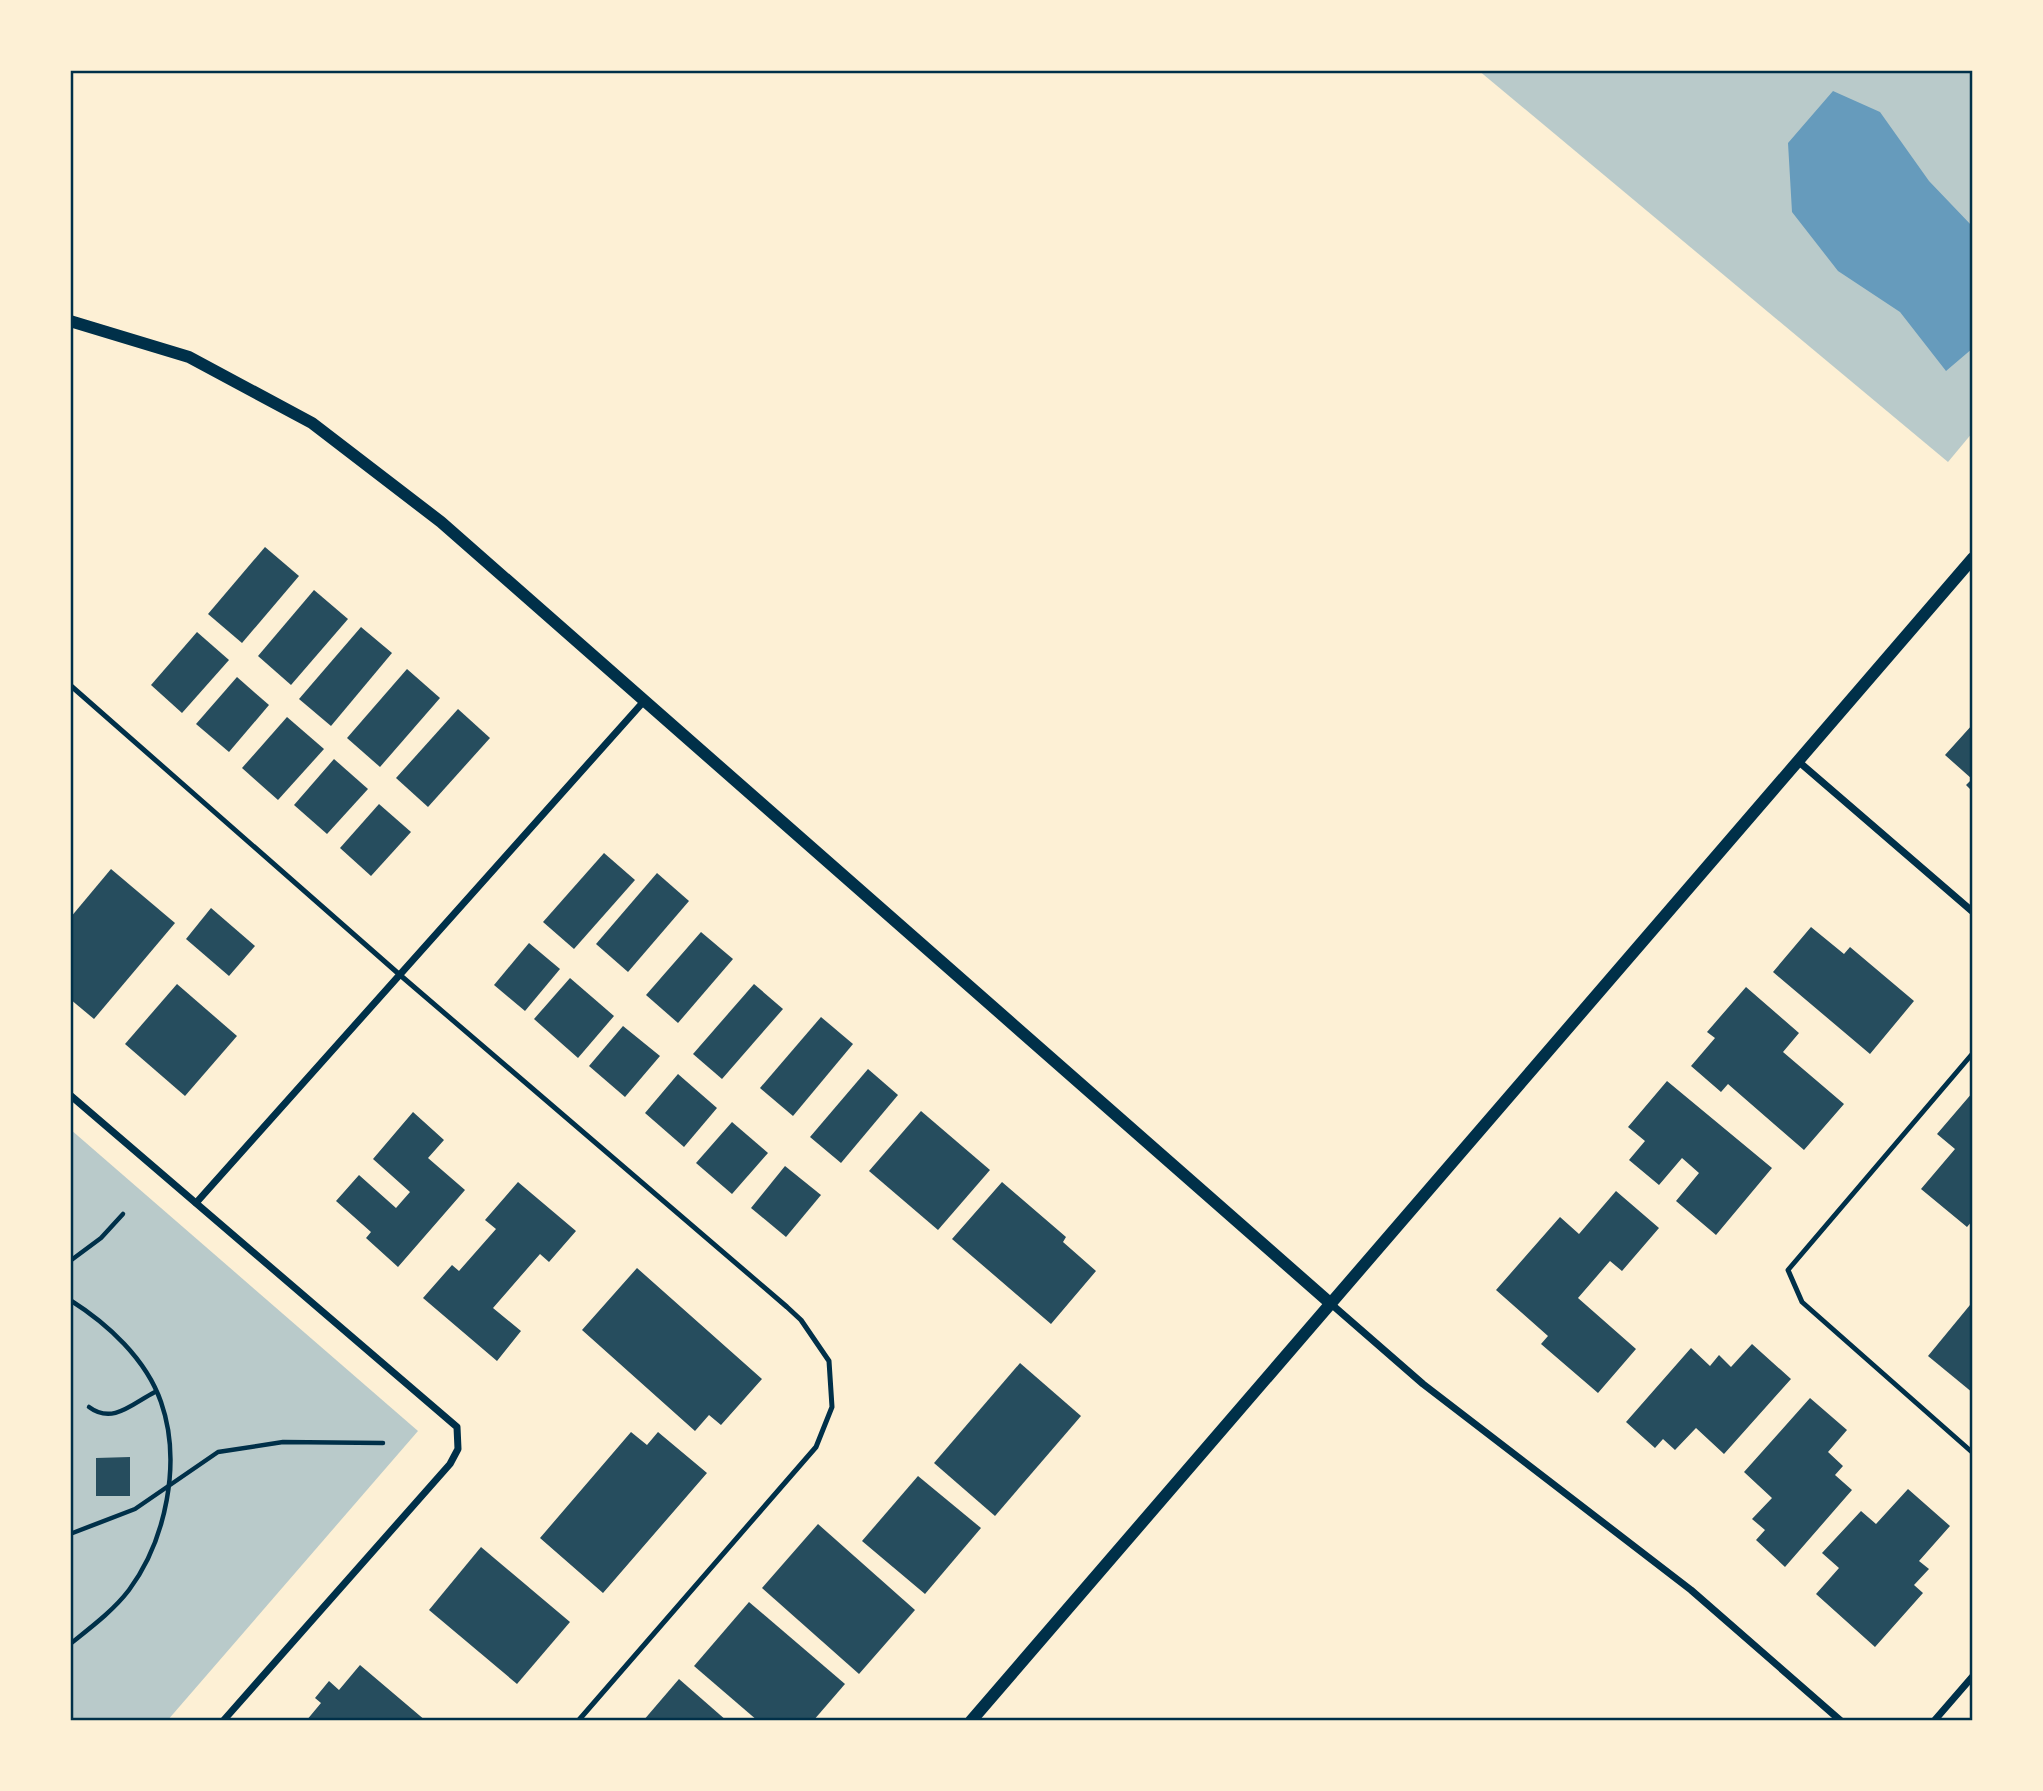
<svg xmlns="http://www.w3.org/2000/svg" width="2043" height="1791" font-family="'IBM Plex Sans',sans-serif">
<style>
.green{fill:#b9caca}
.water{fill:#669bbc}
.building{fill:#264d5e}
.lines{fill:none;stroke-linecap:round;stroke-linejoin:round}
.path{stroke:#003049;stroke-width:4.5}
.service{stroke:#003049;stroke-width:5}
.minor{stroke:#003049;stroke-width:7}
.tertiary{stroke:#003049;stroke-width:12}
.neatline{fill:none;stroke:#003049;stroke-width:2.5}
</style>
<rect width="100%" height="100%" fill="#fdf0d5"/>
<g class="green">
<path d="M1478 70H1973V432L1948 462Z"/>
<path d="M70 1129 418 1431 167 1721H70Z"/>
</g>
<path class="water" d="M1833 91 1880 112 1929 181 1973 227V348L1946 371 1900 312 1838 271 1792 212 1788 143Z"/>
<g class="building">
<path d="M265 547 299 576 242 643 208 614Z"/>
<path d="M314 590 348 619 291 685 258 656Z"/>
<path d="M361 627 392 653 331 726 299 699Z"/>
<path d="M197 632 229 660 182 713 151 685Z"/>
<path d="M407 669 440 698 380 767 347 738Z"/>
<path d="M237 677 269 705 229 752 196 724Z"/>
<path d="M458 709 490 738 428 807 396 778Z"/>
<path d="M287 717 324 749 278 800 242 768Z"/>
<path d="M1973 724V792L1966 785 1972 779 1945 755Z"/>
<path d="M334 759 368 789 327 834 294 805Z"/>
<path d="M379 804 411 832 371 876 340 848Z"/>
<path d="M604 853 635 880 574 949 543 922Z"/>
<path d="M111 869 175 923 94 1019 70 999V918Z"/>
<path d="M657 873 689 901 628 972 596 944Z"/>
<path d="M211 908 255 946 229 976 186 939Z"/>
<path d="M1811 927 1844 954 1850 947 1914 1001 1870 1054 1773 972Z"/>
<path d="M701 932 733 959 678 1023 646 995Z"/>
<path d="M529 943 560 969 525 1011 494 985Z"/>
<path d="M570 978 614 1016 578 1058 534 1019Z"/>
<path d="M177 984 237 1036 185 1096 125 1044Z"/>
<path d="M754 984 783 1009 722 1079 693 1054Z"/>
<path d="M1746 987 1799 1033 1783 1052 1844 1104 1804 1150 1728 1084 1721 1092 1691 1066 1715 1038 1707 1032Z"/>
<path d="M821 1017 853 1044 793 1116 760 1088Z"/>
<path d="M623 1026 660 1056 625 1097 589 1066Z"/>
<path d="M868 1069 898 1095 841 1163 810 1137Z"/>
<path d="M678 1074 717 1108 684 1147 645 1113Z"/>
<path d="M1667 1081 1772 1168 1716 1235 1676 1201 1699 1173 1682 1158 1659 1185 1629 1160 1645 1141 1628 1127Z"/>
<path d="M1973 1092V1220L1967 1227 1921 1189 1955 1149 1937 1134Z"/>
<path d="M921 1111 990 1170 938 1230 869 1171Z"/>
<path d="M413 1112 444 1140 428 1158 465 1190 398 1267 366 1238 371 1232 336 1201 359 1175 396 1208 410 1192 373 1159Z"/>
<path d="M732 1122 768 1153 732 1194 696 1163Z"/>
<path d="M785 1166 821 1195 786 1237 751 1208Z"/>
<path d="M518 1182 576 1231 549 1262 540 1254 493 1308 521 1331 497 1361 423 1298 452 1265 459 1271 496 1229 485 1220Z"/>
<path d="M1002 1182 1066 1237 1063 1242 1096 1271 1051 1324 952 1239Z"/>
<path d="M1616 1191 1659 1228 1622 1271 1610 1261 1578 1298 1636 1349 1598 1393 1541 1344 1548 1336 1496 1290 1560 1217 1579 1234Z"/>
<path d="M637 1268 762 1379 721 1425 709 1415 695 1431 582 1330Z"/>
<path d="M1970 1305 1973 1308V1393L1928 1356Z"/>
<path d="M1752 1344 1791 1379 1724 1454 1696 1428 1675 1450 1663 1439 1655 1448 1626 1422 1691 1348 1710 1366 1719 1355 1731 1367Z"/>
<path d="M1020 1363 1081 1416 995 1516 934 1463Z"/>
<path d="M1810 1398 1847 1430 1828 1452 1843 1466 1835 1475 1852 1490 1785 1567 1756 1540 1765 1530 1752 1519 1772 1498 1744 1472Z"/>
<path d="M631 1432 647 1445 658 1432 707 1473 603 1593 540 1538Z"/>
<path d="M130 1457V1496H96V1458Z"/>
<path d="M918 1476 981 1528 925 1594 862 1541Z"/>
<path d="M1908 1489 1950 1526 1919 1561 1929 1569 1914 1585 1923 1593 1875 1647 1816 1594 1839 1568 1822 1553 1861 1511 1876 1524Z"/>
<path d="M818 1524 915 1610 859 1674 762 1588Z"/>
<path d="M481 1547 570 1622 517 1684 429 1610Z"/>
<path d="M749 1602 845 1684 813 1721H758L694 1666Z"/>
<path d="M360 1665 426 1721H306L321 1703 315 1698 329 1681 339 1690Z"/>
<path d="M679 1679 727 1721H643Z"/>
</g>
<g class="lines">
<g class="path">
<path d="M70 1261 101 1238 123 1214"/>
<path d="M70 1300C108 1324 146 1359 161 1402 182 1462 166 1540 129 1590 113 1611 90 1628 70 1644"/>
<path d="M89 1407C113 1425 133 1403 155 1392"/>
<path d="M70 1534 135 1509 218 1452 283 1442 383 1443"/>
</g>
<g class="service">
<path d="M70 685 400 975 787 1307 801 1320 829 1361 832 1407 816 1447 578 1721"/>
<path d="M1973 1053 1788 1270 1802 1302 1973 1453"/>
</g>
<g class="minor">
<path d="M1798 761 1973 912"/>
<path d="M70 1095 457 1427 458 1449 450 1464 223 1721"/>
<path d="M196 1203 645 700"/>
<path d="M1330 1303 1423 1384 1691 1590 1841 1721"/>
<path d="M1934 1721 1973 1676"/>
</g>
<g class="tertiary">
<path d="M70 321 189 357 312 423 441 522 1330 1303"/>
<path d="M971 1721 1973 558"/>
</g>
</g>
<rect width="2043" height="1791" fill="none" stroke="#fdf0d5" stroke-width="144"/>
<rect x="72" y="72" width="1899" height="1647" class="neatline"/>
</svg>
